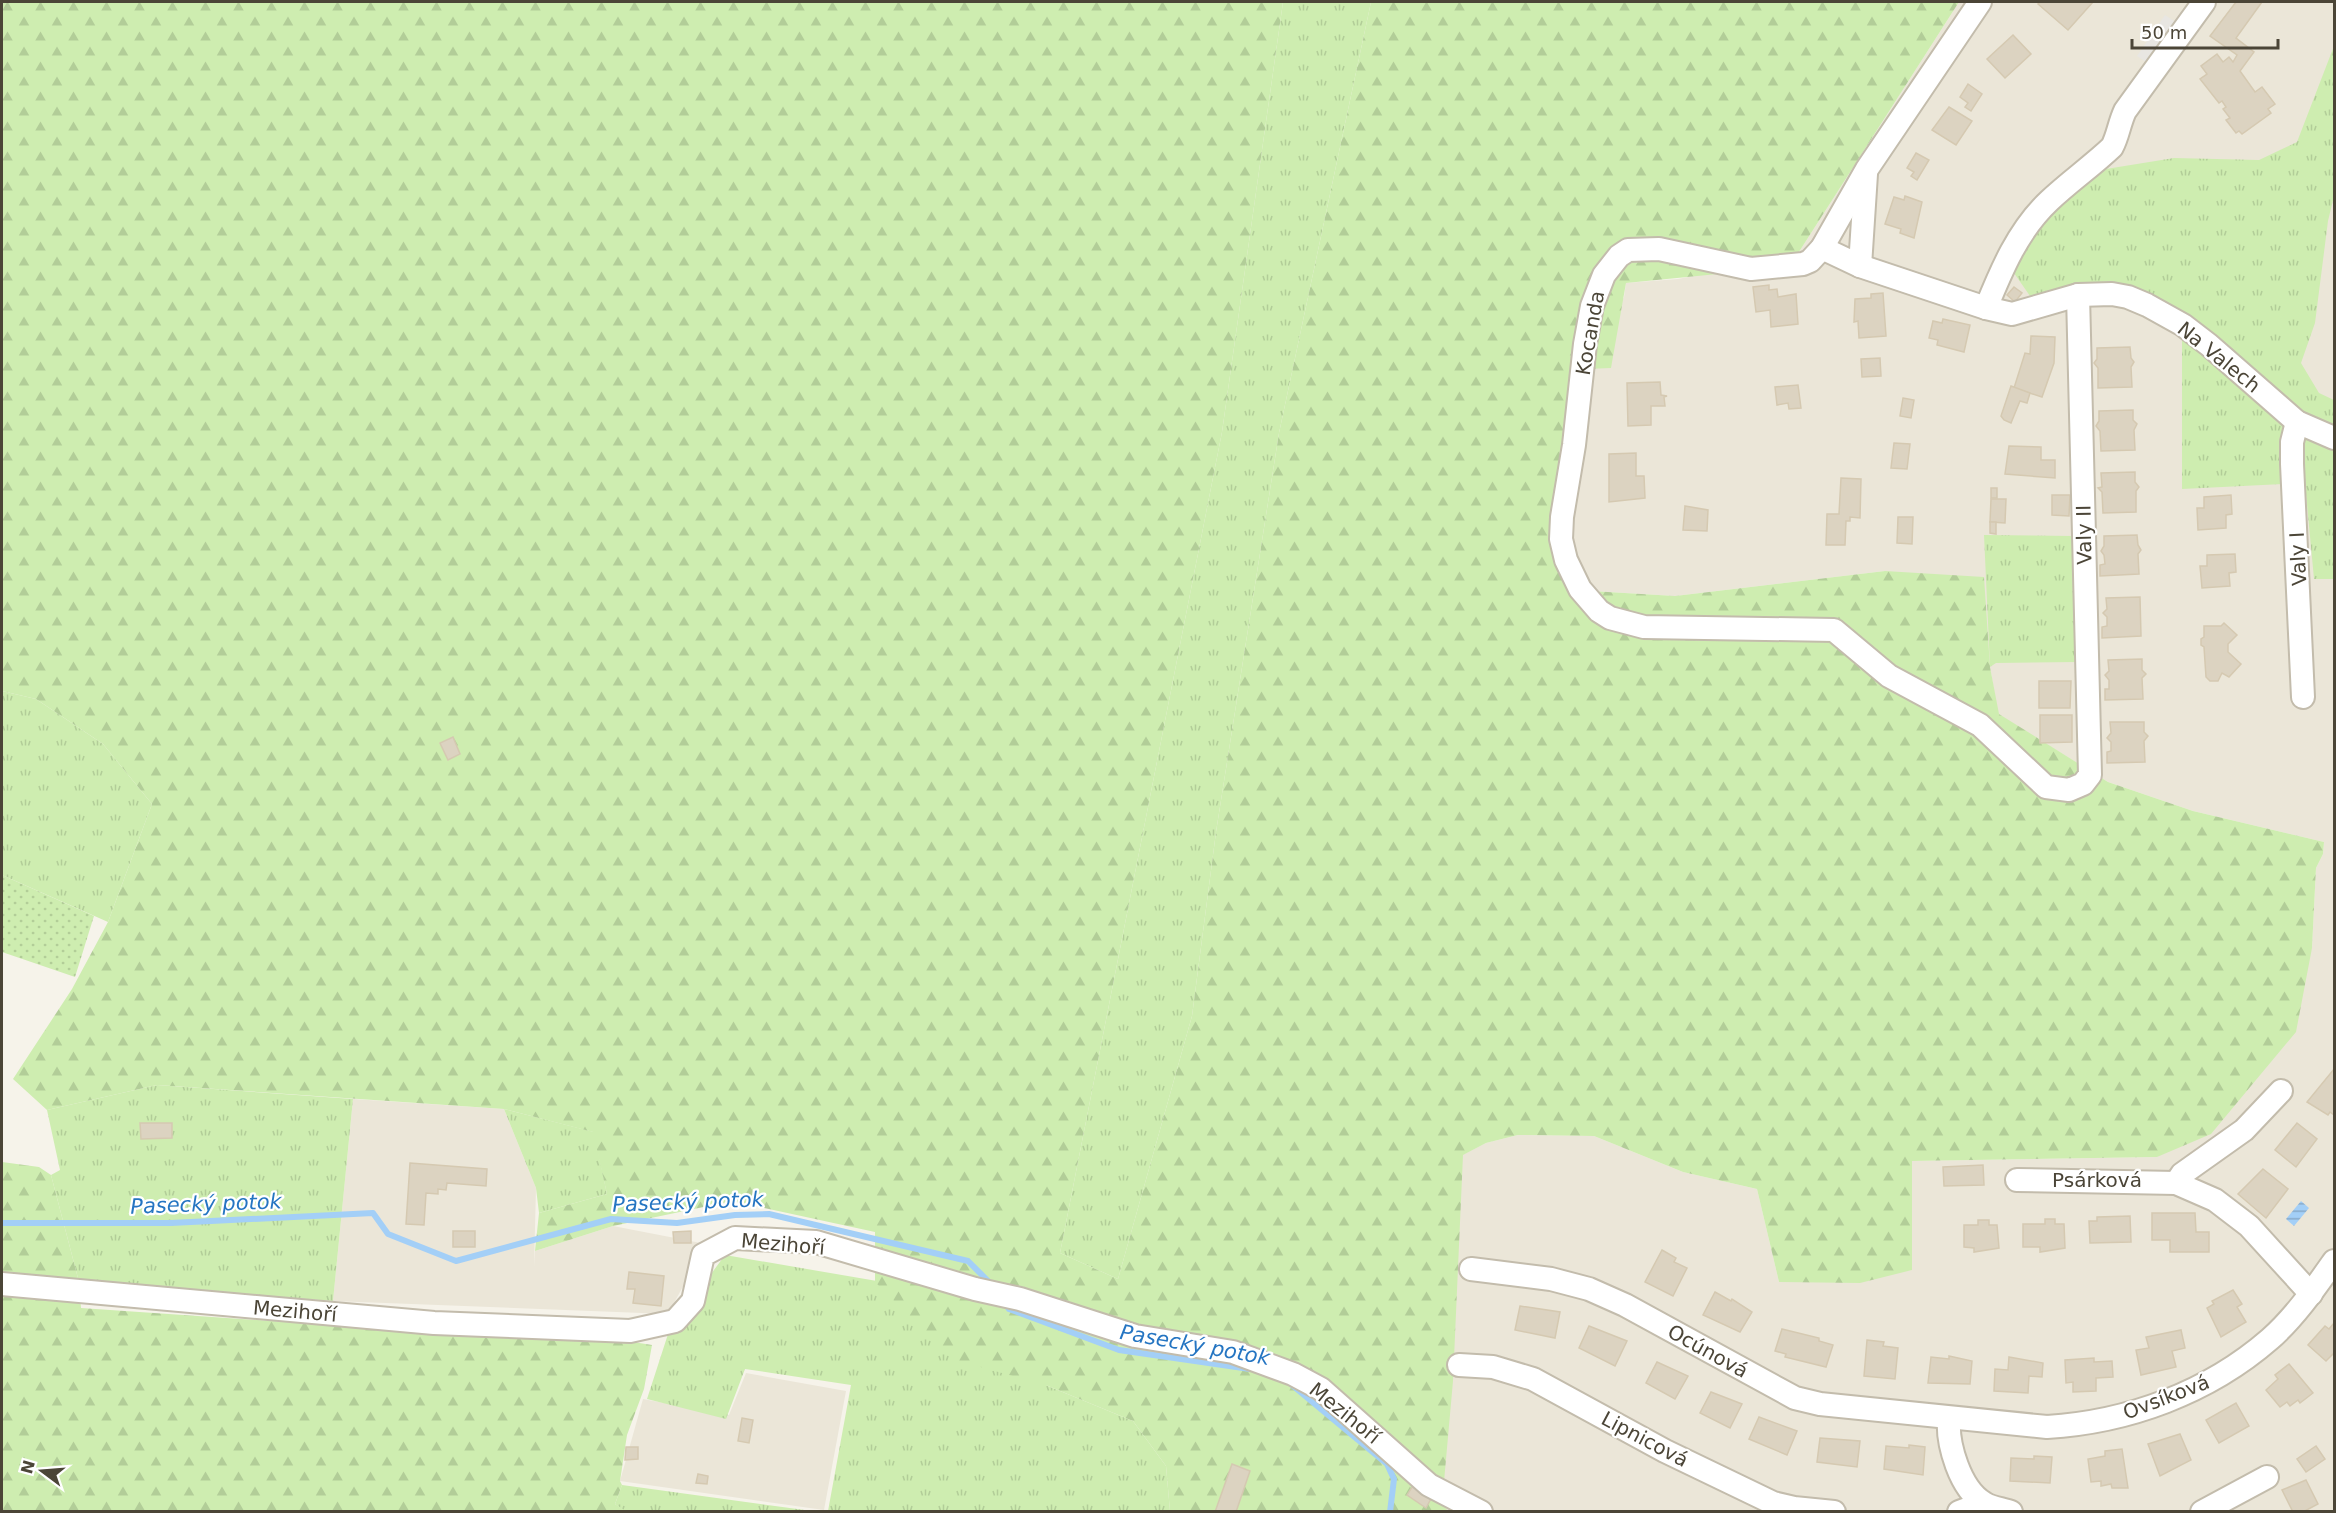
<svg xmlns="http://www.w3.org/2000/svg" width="2336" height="1513" font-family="'DejaVu Sans',sans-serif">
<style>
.residential{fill:#ebe6d8}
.grass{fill:url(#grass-tufts)}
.forest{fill:url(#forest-firs)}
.garden{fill:url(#garden-dots)}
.parking{fill:#e8e6e2}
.water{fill:url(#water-rules)}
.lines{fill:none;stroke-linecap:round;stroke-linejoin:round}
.stream{stroke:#a3cff7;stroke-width:6}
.building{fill:#dcd3c1;stroke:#d5c9b1;stroke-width:1.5}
.minor-casing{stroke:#c3bcac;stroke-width:26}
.minor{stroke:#fff;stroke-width:22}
.labels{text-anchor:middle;stroke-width:4.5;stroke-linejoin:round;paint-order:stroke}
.street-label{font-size:20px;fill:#4b4537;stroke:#fff}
.water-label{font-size:21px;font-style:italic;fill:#2575c2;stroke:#fff}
</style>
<defs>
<pattern id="grass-tufts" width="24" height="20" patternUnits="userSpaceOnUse" patternTransform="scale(1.5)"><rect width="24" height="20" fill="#ceedb0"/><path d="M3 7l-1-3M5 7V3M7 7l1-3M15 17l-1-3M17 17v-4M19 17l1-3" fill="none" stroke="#b2cd98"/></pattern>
<pattern id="forest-firs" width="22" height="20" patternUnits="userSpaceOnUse" patternTransform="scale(1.5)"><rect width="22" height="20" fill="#ceedb0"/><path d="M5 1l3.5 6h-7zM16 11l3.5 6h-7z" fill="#b2cd98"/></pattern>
<pattern id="garden-dots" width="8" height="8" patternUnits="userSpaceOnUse" patternTransform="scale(1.5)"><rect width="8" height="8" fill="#ceedb0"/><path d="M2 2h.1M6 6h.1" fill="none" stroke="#b2cd98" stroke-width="1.8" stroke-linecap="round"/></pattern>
<pattern id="water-rules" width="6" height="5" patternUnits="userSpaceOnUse" patternTransform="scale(1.5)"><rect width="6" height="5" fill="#a3cff7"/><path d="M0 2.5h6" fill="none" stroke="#87aac9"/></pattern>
</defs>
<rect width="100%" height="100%" fill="#f6f3ea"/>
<g class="residential">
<path d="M1959 2H2334V1511L1448 1512 1442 1505 1462 1155 1486 1143 1518 1135 1594 1136 1683 1172 1757 1189 1779 1282 1912 1270V1161L2157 1157 2312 948 2316 868 2323 854 2324 842 2193 811 2108 782 1998 714 1990 667 1885 571 1675 596 1591 591 1572 553 1574 447 1586 369 1624 297 1626 283 1678 279 1797 255Z"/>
<path d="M353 1099 504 1109 536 1188 534 1267 535 1251 613 1226 706 1244 668 1314 333 1301Z"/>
<path d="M746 1373 846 1391 824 1510 620 1481 643 1399 729 1415Z"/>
</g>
<g class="grass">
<path d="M1283 2H1371L1279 433 1216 832 1192 1016 1118 1279 1060 1253 1222 432Z"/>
<path d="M2334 46V196L2328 221 2315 323 2301 363 2319 393 2334 400V579H2314L2305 483 2182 489V339L2174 308 2111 282 2073 284 2030 296 2014 273 2043 218 2106 169 2174 158 2259 160 2297 142Z"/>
<path d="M1984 535 2074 536 2079 662 1996 663 1990 667Z"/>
<path d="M2 691 36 699 103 744 152 804 108 922 2 875Z"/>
<path d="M157 1085 353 1099 333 1301 79 1282 51 1175 60 1170 47 1110Z"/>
<path d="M504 1109 594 1132 607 1194 539 1213 536 1188Z"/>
<path d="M725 1255 877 1281 1048 1386 1133 1421 1166 1466 1170 1511H828L851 1385 745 1369 726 1419 647 1399 669 1331Z"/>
<path d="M622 1485 812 1511 626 1512 615 1504Z"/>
</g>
<g class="forest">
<path d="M2 2H1283L1222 432 1060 1253 1118 1279 1192 1016 1216 832 1279 433 1371 2H1959L1797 255 1738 272 1626 283 1611 368 1587 369 1574 447 1572 553 1589 579 1591 591 1675 596 1885 571 1984 577 1990 667 1999 714 2108 782 2193 811 2324 842 2323 854 2316 868 2312 948 2296 1032 2211 1134 2157 1157 1912 1161V1270L1860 1283 1779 1282 1757 1189 1683 1172 1594 1136 1518 1135 1486 1143 1463 1155 1453 1381 1442 1504 1448 1511H1170L1166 1466 1133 1421 1048 1386 952 1359 875 1282V1232L732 1201 613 1226 535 1251 539 1213 607 1194 593 1132 504 1109 157 1085 47 1110 13 1079 72 989 108 922 152 804 103 744 36 699 2 691Z"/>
<path d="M2 1162 39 1167 51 1175 79 1282 81 1308 492 1336 614 1339 652 1345 644 1389 627 1435 620 1481 622 1485 615 1504 626 1511 2 1512Z"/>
</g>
<path class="garden" d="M2 875 94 916 75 977 2 952Z"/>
<path class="parking" d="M2165 15 2177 23 2149 64 2137 56Z"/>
<path class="water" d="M2301 1201 2309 1208 2294 1226 2286 1219Z"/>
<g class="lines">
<g class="stream">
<path d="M2 1223H171L373 1213 388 1234 456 1261 611 1219 677 1223 735 1215 769 1214 968 1261 994 1287"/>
<path d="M1005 1303 1009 1309 1119 1350 1250 1369"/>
<path d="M1292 1385 1387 1464 1394 1479 1390 1512"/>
</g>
</g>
<g class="building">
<path d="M2040 2H2093L2068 30 2038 4Z"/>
<path d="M2236 2H2262L2236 38 2254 52 2240 71 2255 92 2262 87 2275 104 2268 109 2271 113 2242 134 2239 131 2236 133 2226 120 2230 118 2223 109 2226 107 2222 101 2219 103 2200 79 2207 74 2201 66 2217 54 2223 62 2229 57 2233 62 2237 55 2210 36Z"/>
<path d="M2013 35 2031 54 2005 78 1987 59Z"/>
<path d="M1968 84 1982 94 1971 111 1965 107 1968 103 1960 97Z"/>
<path d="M1949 107 1972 121 1956 145 1932 130Z"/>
<path d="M1916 153 1929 160 1917 180 1911 176 1914 172 1907 168Z"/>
<path d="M1905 196 1922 202 1914 238 1900 233 1901 229 1885 224 1894 197 1904 200Z"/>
<path d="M1769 285V290L1777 289 1778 297 1796 294 1798 324 1771 327 1770 310 1756 312 1753 287Z"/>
<path d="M2014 287 2022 293 2015 302 2007 295Z"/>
<path d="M1883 293 1886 336 1859 338 1858 321 1854 322 1855 299 1871 298V294Z"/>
<path d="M1943 319 1970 325 1964 352 1937 345 1938 340 1929 338 1933 321 1942 323Z"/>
<path d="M2031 336 2055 337 2054 363 2042 397 2014 388 2025 353 2030 354Z"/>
<path d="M2130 347 2131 358 2134 362 2131 367 2132 387 2098 388V368L2094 363 2097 359V348Z"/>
<path d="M1880 358 1881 376 1862 377 1861 359Z"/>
<path d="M1660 382 1661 395 1667 396 1664 397 1665 406H1651V425L1628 426 1627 383Z"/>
<path d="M1798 385 1801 408 1789 409 1788 403 1777 405 1775 387Z"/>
<path d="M2011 386 2030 393 2027 403 2020 401 2011 423 2004 420 2001 416Z"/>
<path d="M1903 398 1914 400 1911 418 1900 416Z"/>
<path d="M2133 410V420L2137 424 2134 430 2135 450 2101 451 2100 431 2096 426 2099 421V411Z"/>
<path d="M1894 443 1910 444 1907 469 1891 468Z"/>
<path d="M2009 446 2041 447V460H2055V478L2005 474Z"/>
<path d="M1636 453V476H1644L1645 498 1609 502V454Z"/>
<path d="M2135 472V482L2139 487 2136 491V512L2103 513 2102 492 2098 488 2102 487 2101 473Z"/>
<path d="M1841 478 1861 479 1860 518 1850 517V521H1846L1845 545H1826L1827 514H1839Z"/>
<rect x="1991" y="488" width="6" height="10"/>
<path d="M2052 495H2070L2069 516 2052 515Z"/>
<path d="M2231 495 2232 514 2226 515V528L2198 530 2197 508H2204V497Z"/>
<path d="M1991 499H2006L2005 523 1990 522Z"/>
<path d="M1685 506 1708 510 1707 531 1683 530Z"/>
<path d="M1898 517H1913L1912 544 1897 543Z"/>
<path d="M1990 522H1996V534L1990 533Z"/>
<path d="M2137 535 2138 545 2141 550 2138 554 2139 574 2100 576V565L2105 564 2104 555 2101 551 2104 546V536Z"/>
<path d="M2235 554 2236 572 2229 573 2230 586 2202 588 2200 566H2207V555Z"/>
<path d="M2140 597 2141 636 2102 638V627L2107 626V617L2103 613 2107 609 2106 598Z"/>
<path d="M2224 623 2237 635 2228 644V652L2241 664 2229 677 2222 673 2218 681H2210L2206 677 2204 647 2201 645V639L2204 637V626H2221Z"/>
<path d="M2142 659V670L2146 674 2142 678 2143 699 2105 700V689H2109V680L2105 675 2109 671 2108 660Z"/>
<path d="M2039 681H2071L2070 708H2039Z"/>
<path d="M2040 715H2072V742L2040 743Z"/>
<path d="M2110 722H2144V732L2148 736 2144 741 2145 762 2107 763V752L2111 751V742L2107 738 2111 733Z"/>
<path d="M453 737 460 754 448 760 440 743Z"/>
<path d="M2334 1069V1115L2330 1112 2328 1115 2307 1102Z"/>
<path d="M140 1123H172V1138L141 1139Z"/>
<path d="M2297 1123 2317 1139 2296 1167 2275 1150Z"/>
<path d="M410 1163 487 1169 486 1186 447 1183 446 1190 438 1189V1194L426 1193 424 1225 406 1224Z"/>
<path d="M1983 1165 1984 1185 1944 1186 1943 1167Z"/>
<path d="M2263 1169 2288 1189 2266 1218 2238 1194Z"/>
<path d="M2152 1213H2195L2196 1232H2209V1252H2170V1240H2152Z"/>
<path d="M2130 1216 2131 1242 2090 1243 2089 1221H2097V1217Z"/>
<path d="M2045 1219H2055V1224H2064L2065 1248 2040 1252V1247H2023V1224H2045Z"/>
<path d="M1978 1220H1989V1225H1997L1999 1248 1974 1252V1248L1964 1247V1225H1978Z"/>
<rect x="453" y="1231" width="22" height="16"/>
<path d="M691 1231V1243H674L673 1232Z"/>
<path d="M1662 1250 1676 1258 1674 1262 1687 1268 1673 1296 1645 1282Z"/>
<path d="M629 1272 664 1276 661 1306 633 1303 635 1289H627Z"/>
<path d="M2233 1290 2242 1304 2237 1307 2246 1322 2221 1337 2207 1308 2214 1304 2212 1301Z"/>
<path d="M1715 1292 1731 1301 1732 1299 1752 1312 1740 1332 1703 1315Z"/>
<path d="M1520 1306 1560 1312 1555 1338 1515 1330Z"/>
<path d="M2334 1323V1353L2326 1361 2308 1345 2325 1326 2329 1329Z"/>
<path d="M1589 1326 1627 1341 1615 1366 1579 1348Z"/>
<path d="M1782 1329 1819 1338V1341L1833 1345 1826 1367 1785 1357 1786 1354 1775 1351Z"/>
<path d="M2181 1330 2185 1348 2172 1351 2176 1367 2141 1375 2136 1350 2149 1348 2146 1337Z"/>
<path d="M1867 1340 1884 1342 1883 1346 1898 1348 1895 1379 1864 1376Z"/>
<path d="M1949 1356 1972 1361 1970 1384 1928 1383 1931 1357 1949 1359Z"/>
<path d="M2009 1357 2043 1363 2042 1377 2029 1376 2028 1393 1994 1391 1995 1369 2008 1370Z"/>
<path d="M2094 1358V1362L2112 1361 2113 1377 2096 1378V1391L2073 1392V1382L2066 1383 2065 1360Z"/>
<path d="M1657 1362 1688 1376 1675 1399 1646 1383Z"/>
<path d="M2289 1364 2313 1393 2300 1403 2298 1400 2290 1406 2287 1402 2280 1407 2266 1390 2278 1379 2275 1375Z"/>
<path d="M1711 1392 1742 1404 1730 1428 1700 1413Z"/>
<path d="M2236 1403 2249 1426 2219 1443 2206 1420Z"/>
<path d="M1759 1417 1797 1431 1787 1455 1749 1439Z"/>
<path d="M742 1418 753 1420 749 1443 738 1441Z"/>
<path d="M2180 1434 2191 1460 2160 1476 2148 1444Z"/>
<path d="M1820 1438 1860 1441 1857 1467 1817 1462Z"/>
<path d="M1909 1445 1925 1447 1923 1475 1884 1469 1886 1446 1909 1448Z"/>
<path d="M2316 1446 2325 1459 2306 1472 2297 1459Z"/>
<path d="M626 1447H638V1459L625 1460Z"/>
<path d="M2122 1449 2128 1488H2112L2111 1484 2101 1486V1481L2091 1482 2088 1459 2105 1456V1451Z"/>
<path d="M2034 1456 2052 1457 2050 1483 2010 1481 2011 1458 2034 1459Z"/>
<path d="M1232 1464 1250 1471 1236 1512H1215Z"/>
<path d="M698 1474 708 1476 707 1484 696 1483Z"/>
<path d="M2306 1480 2318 1504 2303 1512H2293L2282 1490Z"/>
<path d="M1414 1484 1433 1495 1426 1508 1407 1495Z"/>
</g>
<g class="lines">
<g class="minor-casing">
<g id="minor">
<path d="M1980 2 1867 169 1822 248 1810 261 1803 264 1751 269 1659 249 1628 250 1619 256 1604 275 1592 306 1585 344 1574 445 1562 517 1561 539 1566 560 1580 589 1599 611 1610 618 1644 627 1834 630 1889 676 1980 725 2046 787 2069 790 2083 784 2090 775 2078 295"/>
<path d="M1822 248 1860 266 1986 308 2012 314 2078 295 2112 294 2128 297 2147 305 2183 325 2209 345 2297 422 2334 438"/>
<path d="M1860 266 1866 174"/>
<path d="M1986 308C2001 271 2018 230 2049 201 2069 182 2092 166 2112 147 2118 136 2119 124 2125 111L2204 2"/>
<path d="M2297 422 2292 442V464L2303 697"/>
<path d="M2017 1180 2176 1183 2215 1200 2249 1226 2311 1294"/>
<path d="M2176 1183 2182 1174 2244 1130 2281 1091"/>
<path d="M1471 1269 1551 1279 1589 1289 1625 1305 1795 1398 1820 1404 2047 1427C2128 1422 2208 1393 2270 1339 2295 1317 2315 1288 2334 1261"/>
<path d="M2 1284 434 1323 630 1331 675 1321 693 1301 703 1255 735 1238 816 1242 975 1289 1020 1299 1135 1336 1233 1352 1293 1374 1321 1389 1429 1485 1481 1512"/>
<path d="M1459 1365 1493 1367 1533 1379 1665 1451 1773 1503 1794 1508 1834 1512"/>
<path d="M1949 1419C1947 1444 1960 1489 1984 1503 1991 1508 2003 1509 2011 1512"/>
<path d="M1959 1512 1983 1503"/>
<path d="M2202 1512 2267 1477"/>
</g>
</g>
<use href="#minor" class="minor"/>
</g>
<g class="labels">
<g class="street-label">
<text transform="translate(1590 333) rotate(-80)" y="7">Kocanda</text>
<text transform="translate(2219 357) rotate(39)" y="7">Na Valech</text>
<text transform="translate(2084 535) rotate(-91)" y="7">Valy II</text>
<text transform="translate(2298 559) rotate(-93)" y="7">Valy I</text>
<text x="2097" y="1187">Psárková</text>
<text transform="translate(783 1244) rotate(5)" y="7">Mezihoří</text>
<text transform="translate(295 1311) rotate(5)" y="7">Mezihoří</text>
<text transform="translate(1708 1351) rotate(29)" y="7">Ocúnová</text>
<text transform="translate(2166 1397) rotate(-21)" y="7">Ovsíková</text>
<text transform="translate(1345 1413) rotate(39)" y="7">Mezihoří</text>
<text transform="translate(1645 1439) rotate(28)" y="7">Lipnicová</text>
</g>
<g class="water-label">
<text transform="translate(688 1202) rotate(-2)" y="7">Pasecký potok</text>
<text transform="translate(206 1204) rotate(-2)" y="7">Pasecký potok</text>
<text transform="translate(1195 1345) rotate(10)" y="7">Pasecký potok</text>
</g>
</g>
<rect width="2336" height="1513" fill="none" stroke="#4b4537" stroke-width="6"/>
<g transform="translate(42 1471) rotate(286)" stroke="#ffffff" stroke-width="4.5" paint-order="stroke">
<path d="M0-4.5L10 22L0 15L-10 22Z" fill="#4b4537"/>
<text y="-9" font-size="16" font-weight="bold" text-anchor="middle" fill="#4b4537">N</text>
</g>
<path d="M2132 39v9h146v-9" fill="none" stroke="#4b4537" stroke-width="3"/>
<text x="2141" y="39" font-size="18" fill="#4b4537" stroke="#ffffff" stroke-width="4.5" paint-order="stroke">50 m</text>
</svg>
